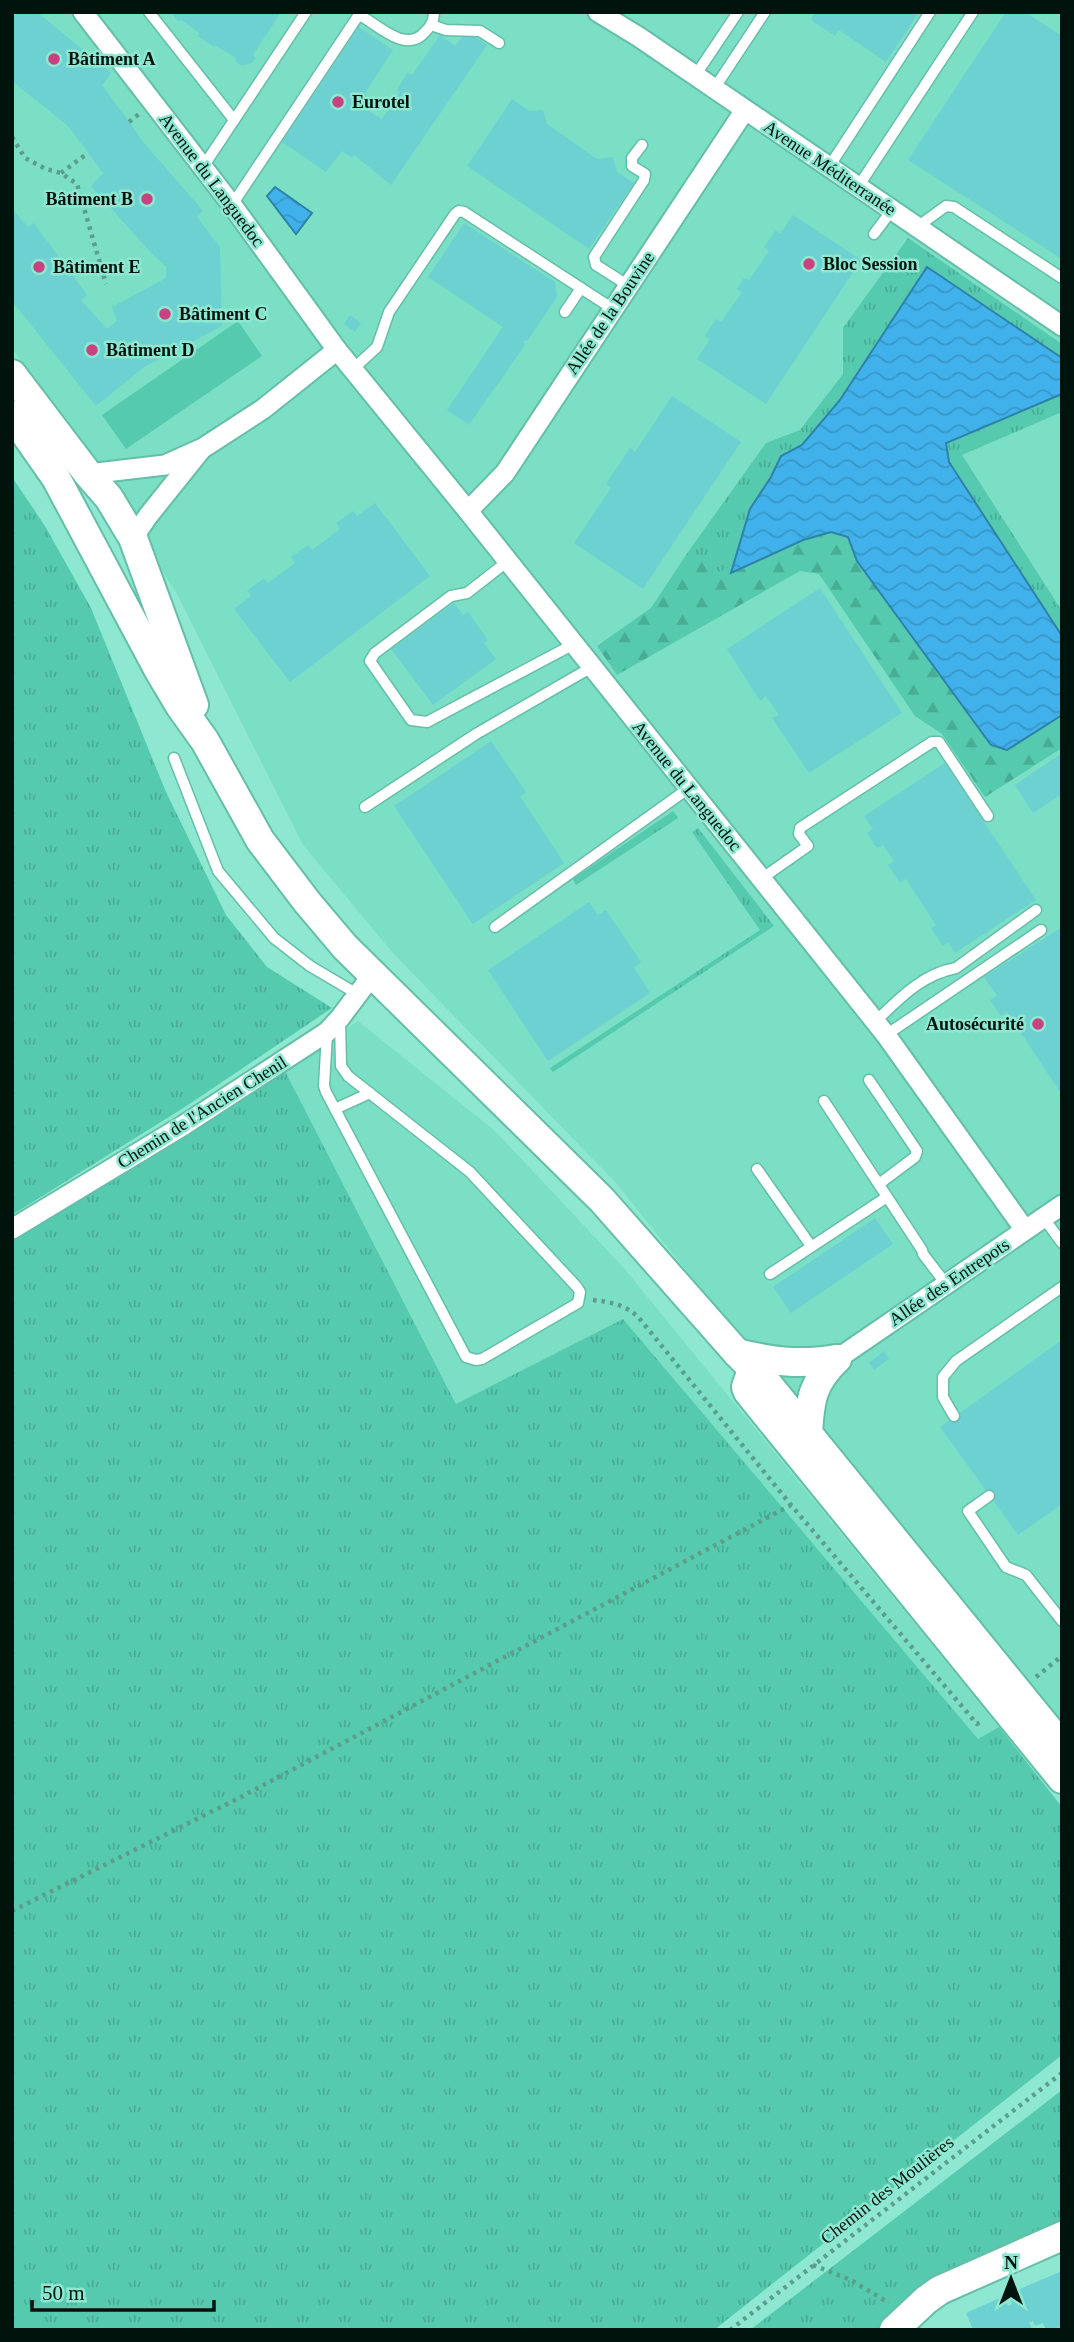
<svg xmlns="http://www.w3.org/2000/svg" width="1074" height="2342" font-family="'Times New Roman',serif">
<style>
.built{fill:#7adfc5}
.grass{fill:url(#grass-tufts)}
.forest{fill:url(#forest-firs)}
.pitch{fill:#55caaf}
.water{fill:url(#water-waves);stroke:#2e82a8;stroke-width:2}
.building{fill:#6ed1d1}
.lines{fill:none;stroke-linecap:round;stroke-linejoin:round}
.lane-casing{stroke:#65bea8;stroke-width:13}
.street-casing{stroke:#65bea8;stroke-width:23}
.secondary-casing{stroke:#65bea8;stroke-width:32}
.path{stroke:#5c9d8c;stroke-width:4.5;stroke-dasharray:3.5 5;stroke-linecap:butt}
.lane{stroke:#fff;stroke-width:10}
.street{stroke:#fff;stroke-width:19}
.secondary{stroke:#fff;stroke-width:28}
.poi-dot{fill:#c84180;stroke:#8ee8d1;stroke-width:2.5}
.labels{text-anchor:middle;stroke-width:5;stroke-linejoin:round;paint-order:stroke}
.poi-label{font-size:18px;font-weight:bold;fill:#00130d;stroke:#8ee8d1;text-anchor:start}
.street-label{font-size:18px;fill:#00130d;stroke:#8ee8d1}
</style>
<defs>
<pattern id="grass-tufts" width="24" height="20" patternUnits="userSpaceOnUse" patternTransform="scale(1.75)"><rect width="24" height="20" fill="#55caaf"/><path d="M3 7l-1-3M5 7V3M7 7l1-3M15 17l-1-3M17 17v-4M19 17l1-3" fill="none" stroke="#48ad95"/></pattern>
<pattern id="forest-firs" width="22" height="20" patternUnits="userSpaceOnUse" patternTransform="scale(1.75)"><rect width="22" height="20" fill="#55caaf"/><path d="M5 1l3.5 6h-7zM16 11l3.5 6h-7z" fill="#48ad95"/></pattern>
<pattern id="water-waves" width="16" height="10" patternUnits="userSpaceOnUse" patternTransform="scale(1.75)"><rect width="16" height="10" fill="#41b1eb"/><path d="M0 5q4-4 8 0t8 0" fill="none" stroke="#3797c8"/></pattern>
</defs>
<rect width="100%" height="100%" fill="#8ee8d1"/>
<g class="built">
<path d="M12 12H1062V1726L768 1372 615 1182 392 952 303 845 178 596 72 426 12 349Z"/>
<path d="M358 1021 495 1131 623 1267 999 1727 978 1740 457 1405 284 1069Z"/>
</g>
<g class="grass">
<path d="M908 238 1062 344V368L807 526 716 576 688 552 766 443 800 430 843 374V328Z"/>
<path d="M1062 386V412L962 455 1062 611V655L933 441Z"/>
<path d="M12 477 45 526 91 608 166 792 226 915 267 967 332 1008 185 1107 12 1215Z"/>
<path d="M673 811 678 818 576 885 573 879Z"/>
<path d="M698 828 774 926 553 1072 550 1068 760 930 692 832Z"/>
<path d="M284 1069 456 1404 623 1319 978 1739 999 1727 1062 1807V2055L714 2330H12V1236Z"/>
<path d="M1062 2090V2220L936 2278 906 2302 879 2330H750Z"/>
</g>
<path class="forest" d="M829 518 1062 709V748L985 797 942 734 915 716 819 574 800 571 617 675 597 646 651 608 688 552 720 572 788 532Z"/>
<path class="pitch" d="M238 321 262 356 126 449 102 415Z"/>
<g class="water">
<path d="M275 187 312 213 296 234 267 196Z"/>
<path d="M927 267 1062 358V394L946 443 949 462 1062 636V715L1007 750 991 745 857 561 848 537 831 532 803 540 731 573 750 509 771 477 781 456 802 445 840 400Z"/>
</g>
<g class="building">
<path d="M12 12H37L111 73 102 85 144 143 203 211 197 217 220 247 222 326 144 367 96 406 12 301V209L28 227 34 223 87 295 81 300 107 329 117 321 112 307 166 278V266L153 255 91 186 103 173 68 126 12 81Z"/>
<path d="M171 12H281L253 55 256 58 252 63 245 65H240L235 61 236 58 215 45 214 47 198 36 199 33 182 20 178 21Z"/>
<path d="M812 12H919L886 62 839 30 835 36 811 20 814 14Z"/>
<path d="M1006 12H1025L1062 36V259L908 160Z"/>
<path d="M359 27 393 50 365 93 373 105 369 111 382 119 400 92 397 90 407 73 412 75 440 35 455 46 462 37H475L487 45 391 185 354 155 352 158 342 151 326 172 282 142Z"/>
<path d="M512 99 529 111 543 110 547 124 597 159 613 157 617 172 634 183 589 249 467 166Z"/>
<path d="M793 215 861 260 766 404 697 359 710 339 705 336 716 319 721 322 742 292 737 289 744 278 749 280 769 251 764 247 776 230 780 234Z"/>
<path d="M464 223 555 282 557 297 528 340 523 341 525 345 469 425 447 410 503 327 428 277Z"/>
<path d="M350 315 361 323 355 332 344 324Z"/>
<path d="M672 396 741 442 643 589 574 543 611 488 606 484 630 448 635 452Z"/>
<path d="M375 503 430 576 290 682 234 609 251 596 247 591 264 578 268 583 295 563 291 557 308 545 312 550 340 529 336 523 353 511 357 516Z"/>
<path d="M820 588 902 713 809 773 772 718 779 715 766 696 760 701 727 649Z"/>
<path d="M454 603 463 615 468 612 488 640 484 643 496 659 433 705 391 649Z"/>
<path d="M491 741 526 792 520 796 564 863 473 924 394 806Z"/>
<path d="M1062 753V794L1033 813 1015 785Z"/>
<path d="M945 763 1036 900 955 953 948 942 943 946 931 928 936 925 906 879 900 883 888 865 894 861 883 845 877 848 867 833 873 829 864 816Z"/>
<path d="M589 902 598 915 606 910 641 962 634 968 650 993 548 1061 488 970Z"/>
<path d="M1062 927V1095L1007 1012 1001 1016 990 1000 997 996 984 977Z"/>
<path d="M875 1218 893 1244 791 1313 773 1287Z"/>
<path d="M1062 1340V1504L1018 1535 940 1427Z"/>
<path d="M884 1351 889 1359 874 1370 869 1363Z"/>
<path d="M1062 2271V2327L1046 2330 1043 2323 1035 2326 1033 2321 1029 2323 1032 2328 1029 2330H973L966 2313 1004 2296 1008 2306 1012 2304 1008 2294Z"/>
</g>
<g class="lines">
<g class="lane-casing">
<g id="lane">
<path d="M149 12 234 120"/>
<path d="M431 25 446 30 480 31 499 43"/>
<path d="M695 76 738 12"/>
<path d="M714 89 765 12"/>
<path d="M203 167 306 12"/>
<path d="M829 167 930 12"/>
<path d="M858 187 973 12"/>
<path d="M232 205 358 16 363 17C381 28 407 53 425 32 431 26 434 21 434 12"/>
<path d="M917 227 946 206 954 207 1062 278"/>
<path d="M874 234 892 210"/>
<path d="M629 286 596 265 594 257 644 180 645 174 632 166V158L642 145"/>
<path d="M565 312 581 288"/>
<path d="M353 369 377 347 389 312 455 214 459 211 464 212 613 309"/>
<path d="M508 561 467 593 451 596 375 653 370 661 411 720 427 722 574 644"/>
<path d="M174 758 218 871 274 938 310 966 359 995"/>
<path d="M365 807 476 734 592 667"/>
<path d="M761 879 808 846 799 834 800 828 932 742H939L988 816"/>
<path d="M495 927 689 788"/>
<path d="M875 1022C899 999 922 974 956 968L1036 910"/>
<path d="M327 1033 324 1086 326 1092 466 1357 476 1360 482 1359 578 1303 580 1292 577 1287 470 1172 348 1076 341 1066 340 1020"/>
<path d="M886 1035 1041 930"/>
<path d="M869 1080 917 1151 915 1157 879 1184"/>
<path d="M824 1101 922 1250 923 1254 946 1284"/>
<path d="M335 1109 370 1093"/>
<path d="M757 1169 811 1246"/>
<path d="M1043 1217 1062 1243"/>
<path d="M770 1274 887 1197"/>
<path d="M954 1416 943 1397V1377L956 1361 1062 1287"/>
<path d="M989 1496 968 1511 1006 1567 1026 1575 1062 1621"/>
</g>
</g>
<g class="street-casing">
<g id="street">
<path d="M83 12 232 205 337 350 468 511 886 1035 1025 1230"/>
<path d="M598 12 639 37 1062 326"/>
<path d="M88 474 165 465 203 448 263 409 337 350"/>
<path d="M468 511 505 473 745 110"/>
<path d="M133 538 148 516 200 451"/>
<path d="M12 1229 184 1125 327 1032 340 1018 373 974"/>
<path d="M837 1359 1062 1205"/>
</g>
</g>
<g class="secondary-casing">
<g id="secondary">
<path d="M12 374 88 474 109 498 133 538 194 705"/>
<path d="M12 415 56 478 158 669 180 706 205 741 260 840 307 902 345 947 602 1200 737 1353 767 1383 1062 1746"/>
<path d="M737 1353C774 1362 799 1365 837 1359"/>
<path d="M752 1370 746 1387 748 1392 1062 1779"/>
<path d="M808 1433C810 1400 812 1383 837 1359"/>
<path d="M894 2330 926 2300 940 2290 1062 2236"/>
</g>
</g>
<g class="path">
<path d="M129 122 139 114"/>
<path d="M12 137 25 158 46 169 61 173 77 184 106 284"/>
<path d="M61 173 88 153"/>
<path d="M593 1300C611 1302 626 1305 639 1318L791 1505 977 1724 983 1721"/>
<path d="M1036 1677 1062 1656"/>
<path d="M12 1911 239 1798 791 1505"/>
<path d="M813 2265 851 2280 889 2303"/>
<path d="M730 2330 1062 2073"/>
</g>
<use href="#lane" class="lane"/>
<use href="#street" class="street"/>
<use href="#secondary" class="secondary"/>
</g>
<g class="poi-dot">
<circle cx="54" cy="59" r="7"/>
<circle cx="338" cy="102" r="7"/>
<circle cx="147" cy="199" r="7"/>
<circle cx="809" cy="264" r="7"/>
<circle cx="39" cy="267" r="7"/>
<circle cx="165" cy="314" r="7"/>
<circle cx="92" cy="350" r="7"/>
<circle cx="1038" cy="1024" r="7"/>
</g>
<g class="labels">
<g class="poi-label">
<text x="68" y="65">Bâtiment A</text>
<text x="352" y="108">Eurotel</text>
<text x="133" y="205" text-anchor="end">Bâtiment B</text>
<text x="823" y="270">Bloc Session</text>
<text x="53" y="273">Bâtiment E</text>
<text x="179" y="320">Bâtiment C</text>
<text x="106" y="356">Bâtiment D</text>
<text x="1024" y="1030" text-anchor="end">Autosécurité</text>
</g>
<g class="street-label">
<text transform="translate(830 168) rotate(34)" y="6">Avenue Méditerranée</text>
<text transform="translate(212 180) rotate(53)" y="6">Avenue du Languedoc</text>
<text transform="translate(610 313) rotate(-56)" y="6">Allée de la Bouvine</text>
<text transform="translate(687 786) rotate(51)" y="6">Avenue du Languedoc</text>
<text transform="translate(202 1112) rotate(-32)" y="6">Chemin de l'Ancien Chenil</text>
<text transform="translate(949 1282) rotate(-34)" y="6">Allée des Entrepots</text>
<text transform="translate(887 2190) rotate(-38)" y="6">Chemin des Moulières</text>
</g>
</g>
<rect width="1074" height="2342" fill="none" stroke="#00130d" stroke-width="28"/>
<g transform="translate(1011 2279)" stroke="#8ee8d1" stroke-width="5" paint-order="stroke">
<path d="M0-5L12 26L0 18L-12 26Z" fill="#00130d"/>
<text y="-10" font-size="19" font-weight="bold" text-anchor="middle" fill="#00130d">N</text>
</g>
<path d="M32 2300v10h182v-10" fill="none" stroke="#00130d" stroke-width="3.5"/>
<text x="42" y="2300" font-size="21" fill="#00130d" stroke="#8ee8d1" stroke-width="5" paint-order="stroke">50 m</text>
</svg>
